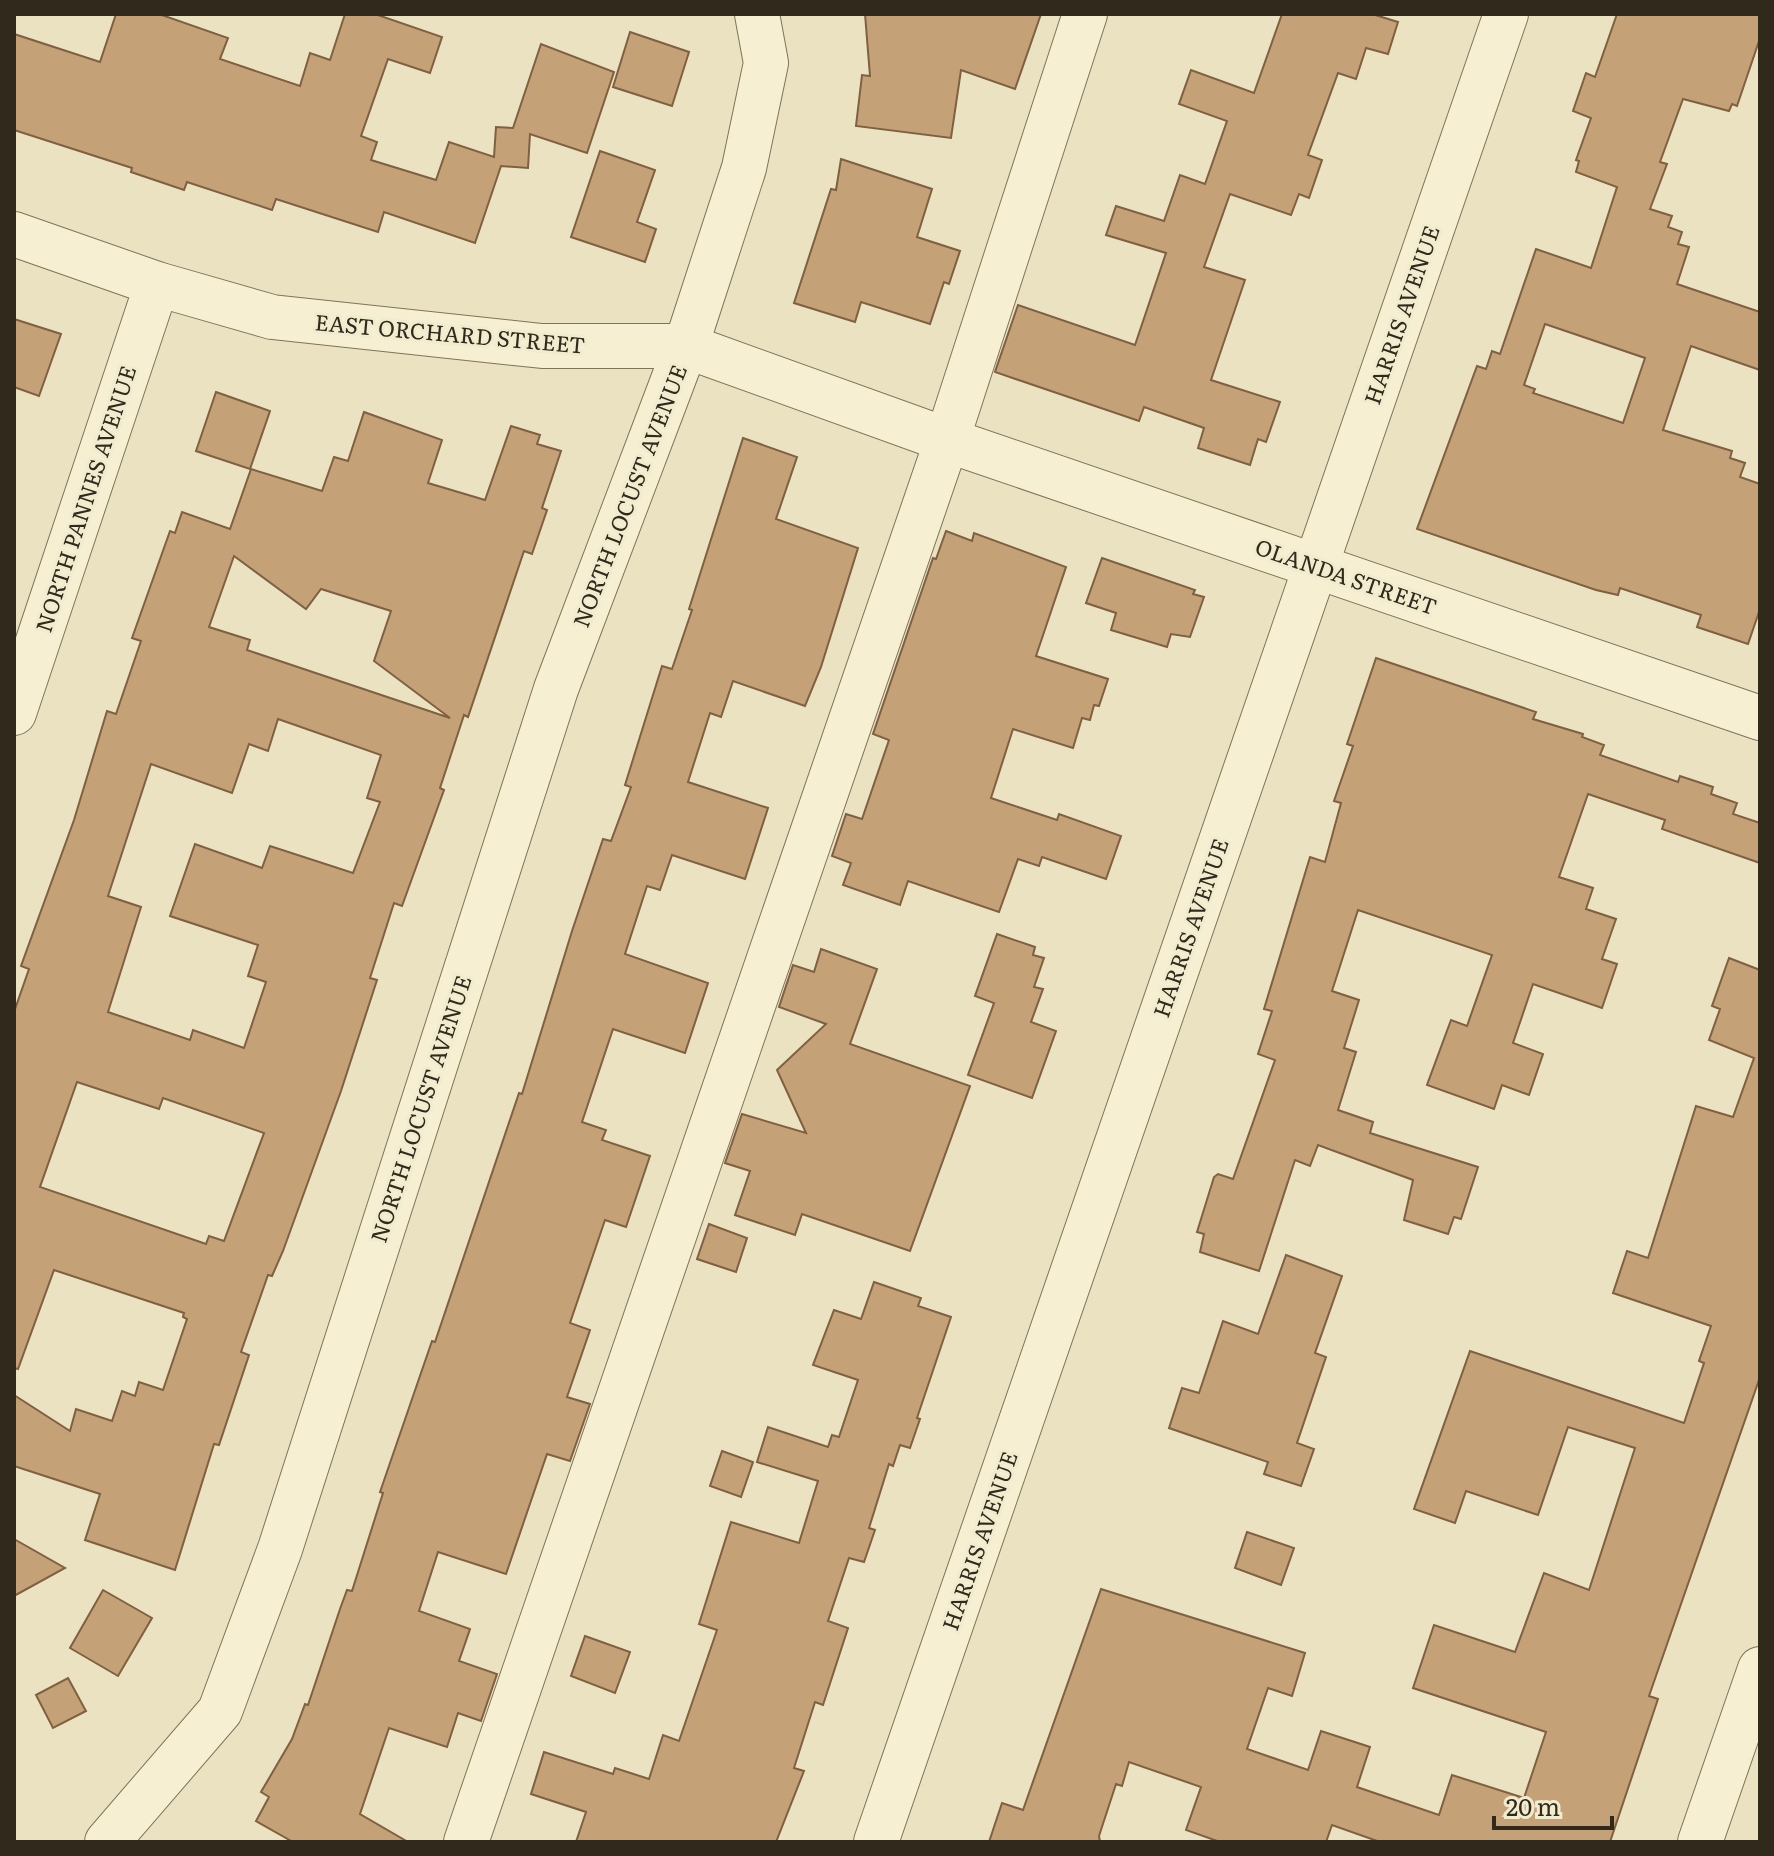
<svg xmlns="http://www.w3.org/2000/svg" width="1774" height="1856" font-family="Literata,serif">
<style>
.building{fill:#c5a178;stroke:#7f6041;stroke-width:2;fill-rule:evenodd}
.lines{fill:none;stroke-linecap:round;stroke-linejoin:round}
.minor-casing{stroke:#817359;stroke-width:46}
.minor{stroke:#f6efd2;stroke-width:44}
.labels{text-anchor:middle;stroke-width:6;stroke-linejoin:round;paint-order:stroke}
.street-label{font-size:22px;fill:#32291d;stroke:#f2eccf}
</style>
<rect width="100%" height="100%" fill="#eae2c0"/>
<g class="building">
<path d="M116 14H159L228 38 220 59 300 86 310 53 330 60 345 14H375L442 37 430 73 388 59 361 136 377 142 371 160 436 180 449 142 494 157 496 127 513 128 541 44 614 72 587 153 530 134 528 168 501 166 475 243 384 212 378 232 276 199 272 210 187 182 184 190 131 172 132 168 14 130V34L100 62Z"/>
<path d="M865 14H1041L1015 89 961 70 951 138 856 126 862 75 870 76Z"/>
<path d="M1282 14H1372L1398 22 1388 54 1366 48 1356 79 1338 73 1308 155 1322 160 1309 198 1299 194 1291 215 1230 194 1204 267 1245 280 1211 380 1280 402 1266 442 1258 439 1250 465 1198 448 1204 428 1144 407 1139 421 995 372 1018 305 1135 345 1166 253 1106 235 1116 206 1164 221 1180 175 1205 184 1227 121 1179 104 1191 70 1254 93Z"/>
<path d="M1617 14H1760V38L1737 106 1732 104 1729 111 1683 99 1660 162 1667 164 1650 209 1672 216 1668 227 1682 232 1678 244 1689 247 1677 284 1760 312V370L1691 346 1663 430 1732 451 1730 458 1745 463 1740 477 1760 484V609L1748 644 1697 627 1701 615 1620 588 1618 595 1596 590 1417 529 1477 366 1486 369 1492 351 1500 354 1536 249 1591 268 1617 187 1576 172 1579 161 1576 160 1591 118 1573 111 1586 73 1595 77ZM1545 324 1645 358 1623 423 1533 393 1535 389 1524 385Z"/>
<path d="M630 32 689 52 672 106 613 87Z"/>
<path d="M600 151 655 170 637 222 656 229 645 262 571 237Z"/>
<path d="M841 159 932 189 917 237 960 251 949 284 944 282 930 324 861 302 855 322 794 303 831 189 836 190Z"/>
<path d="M14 319 61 334 39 396 14 387Z"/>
<path d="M216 392 270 411 250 469 196 451Z"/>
<path d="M364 412 442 440 428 483 485 500 511 426 540 435 537 444 561 451 542 508 547 510 532 554 524 551 468 717 464 715 440 788 444 790 402 906 394 903 370 978 377 980 341 1091 283 1251 272 1276 268 1275 241 1352 249 1355 219 1445 214 1444 175 1570 85 1540 100 1494 14 1466V1395L70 1431 76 1409 112 1421 122 1391 135 1396 139 1382 163 1390 187 1319 183 1317 184 1313 54 1270 18 1369 14 1368V1012L29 969 21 966 74 820 107 711 116 714 141 641 132 638 170 531 175 533 182 512 230 529 251 469 322 491 334 457 348 461ZM234 556 306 609 321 589 391 611 374 661 450 718 247 650 250 640 209 627ZM278 719 381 755 367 798 380 802 353 873 270 846 262 868 195 844 170 916 258 945 248 976 266 982 244 1048 193 1030 190 1040 108 1012 141 907 108 896 151 764 232 793 249 744 268 751ZM77 1082 159 1109 163 1098 264 1133 224 1241 209 1236 206 1244 40 1187Z"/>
<path d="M743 438 797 457 776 519 858 548 821 667 805 706 733 681 721 717 710 713 688 782 768 808 745 879 672 855 660 890 647 886 625 954 708 983 685 1053 613 1029 582 1122 606 1130 602 1140 650 1156 626 1227 605 1220 570 1323 590 1330 567 1397 590 1404 570 1461 547 1454 506 1574 438 1552 419 1611 470 1629 459 1661 497 1674 481 1721 458 1713 447 1747 389 1728 360 1814 408 1842H293L256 1821 269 1797 261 1792 292 1739 305 1704 308 1705 340 1609 347 1590 352 1591 383 1493 380 1492 432 1341 435 1342 519 1093 522 1094 572 931 603 839 611 841 631 787 625 785 662 666 672 669 692 610 689 609Z"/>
<path d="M946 531 972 541 974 533 1066 567 1036 656 1108 679 1099 706 1094 705 1090 720 1082 718 1073 748 1013 729 991 798 1057 820 1059 814 1121 836 1106 879 1042 857 1039 866 1018 859 999 912 908 881 900 905 843 885 851 863 832 856 846 814 862 819 889 740 873 734 933 558 936 559Z"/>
<path d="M1102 558 1195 590 1193 594 1204 597 1190 637 1171 634 1167 647 1111 630 1116 613 1086 603Z"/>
<path d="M1376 658 1536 712 1533 719 1583 734 1582 737 1604 745 1600 755 1678 782 1680 776 1713 787 1711 794 1737 803 1733 814 1760 823V863L1662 829 1665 820 1588 794 1559 877 1593 888 1586 909 1616 919 1602 959 1617 964 1602 1008 1533 984 1513 1043 1543 1054 1529 1095 1502 1085 1494 1109 1427 1085 1451 1020 1467 1026 1492 955 1358 910 1332 991 1359 1000 1344 1048 1356 1052 1338 1110 1373 1122 1370 1133 1478 1167 1461 1219 1454 1217 1448 1234 1404 1220 1413 1180 1318 1145 1310 1166 1295 1160 1259 1271 1200 1252 1204 1234 1197 1232 1214 1177 1218 1174 1233 1179 1275 1060 1258 1054 1272 1011 1264 1009 1310 857 1325 862 1341 803 1334 801 1353 746 1347 744Z"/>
<path d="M997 934 1035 947 1033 955 1044 958 1034 987 1043 989 1031 1022 1056 1031 1032 1098 968 1075 994 1003 975 996Z"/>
<path d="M821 949 877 969 850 1044 970 1086 910 1251 802 1214 795 1235 735 1215 750 1171 725 1163 742 1114 806 1133 777 1070 826 1024 779 1007 793 965 814 972Z"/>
<path d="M1729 958 1760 970V1377L1649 1696 1658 1699 1610 1842H1380L1332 1825 1326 1842H1220L1186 1830 1201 1787 1129 1762 1122 1786 1116 1784 1099 1836 1100 1842H989L1002 1803 1023 1810 1101 1589 1305 1653 1292 1696 1268 1688 1247 1749 1308 1770 1321 1731 1370 1747 1357 1787 1439 1815 1452 1775 1524 1798 1546 1732 1413 1688 1434 1625 1515 1652 1544 1573 1589 1590 1635 1448 1568 1427 1538 1515 1466 1491 1455 1523 1414 1509 1470 1351 1684 1423 1704 1363 1699 1361 1711 1326 1613 1293 1627 1251 1648 1258 1696 1106 1733 1117 1754 1058 1709 1040 1720 1009 1712 1006Z"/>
<path d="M709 1224 747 1238 736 1272 697 1259Z"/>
<path d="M1286 1255 1342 1276 1315 1353 1326 1357 1297 1443 1314 1449 1301 1486 1264 1474 1268 1462 1169 1428 1182 1388 1199 1393 1223 1321 1258 1334Z"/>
<path d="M874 1282 921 1298 918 1306 951 1317 917 1418 920 1419 910 1448 900 1445 893 1466 889 1464 869 1528 875 1530 864 1562 849 1558 828 1621 848 1628 823 1705 815 1702 794 1768 804 1771 776 1842H576L586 1812 531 1794 544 1752 613 1774 615 1768 649 1779 663 1735 679 1741 717 1630 699 1624 731 1522 799 1543 818 1481 757 1462 768 1427 828 1447 832 1435 839 1437 858 1380 813 1365 834 1310 861 1319Z"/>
<path d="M722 1451 753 1462 741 1497 710 1486Z"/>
<path d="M1247 1532 1294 1548 1281 1585 1235 1568Z"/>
<path d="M14 1539 65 1568 14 1596Z"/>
<path d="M103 1590 152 1618 118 1676 70 1648Z"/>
<path d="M585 1636 630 1652 615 1693 571 1676Z"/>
<path d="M68 1678 86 1711 53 1728 36 1695Z"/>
</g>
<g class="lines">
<g class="minor-casing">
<g id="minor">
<path d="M14 234 157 284 272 317 542 346H686L947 440 1760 718"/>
<path d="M14 713 157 284"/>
<path d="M107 1842 220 1711 280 1549 556 689 686 346 744 168 766 63 757 14"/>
<path d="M466 1842 947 440 1085 14"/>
<path d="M876 1842 1506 14"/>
<path d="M1700 1842 1760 1669"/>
</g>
</g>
<use href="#minor" class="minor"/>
</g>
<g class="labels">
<g class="street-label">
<text transform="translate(1402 315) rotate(-71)" y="8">HARRIS AVENUE</text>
<text transform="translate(450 334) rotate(5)" y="8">EAST ORCHARD STREET</text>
<text transform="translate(630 496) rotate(-69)" y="8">NORTH LOCUST AVENUE</text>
<text transform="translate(86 499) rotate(-72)" y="8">NORTH PANNES AVENUE</text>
<text transform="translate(1346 577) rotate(19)" y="8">OLANDA STREET</text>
<text transform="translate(1191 928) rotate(-71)" y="8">HARRIS AVENUE</text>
<text transform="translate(421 1109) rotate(-72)" y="8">NORTH LOCUST AVENUE</text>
<text transform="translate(980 1541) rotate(-71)" y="8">HARRIS AVENUE</text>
</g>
</g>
<rect width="1774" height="1856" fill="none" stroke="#32291d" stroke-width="32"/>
<path d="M1494 1816v12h118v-12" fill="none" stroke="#32291d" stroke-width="4"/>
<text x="1506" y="1816" font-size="24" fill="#32291d" stroke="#f2eccf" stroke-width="6" paint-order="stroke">20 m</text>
</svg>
